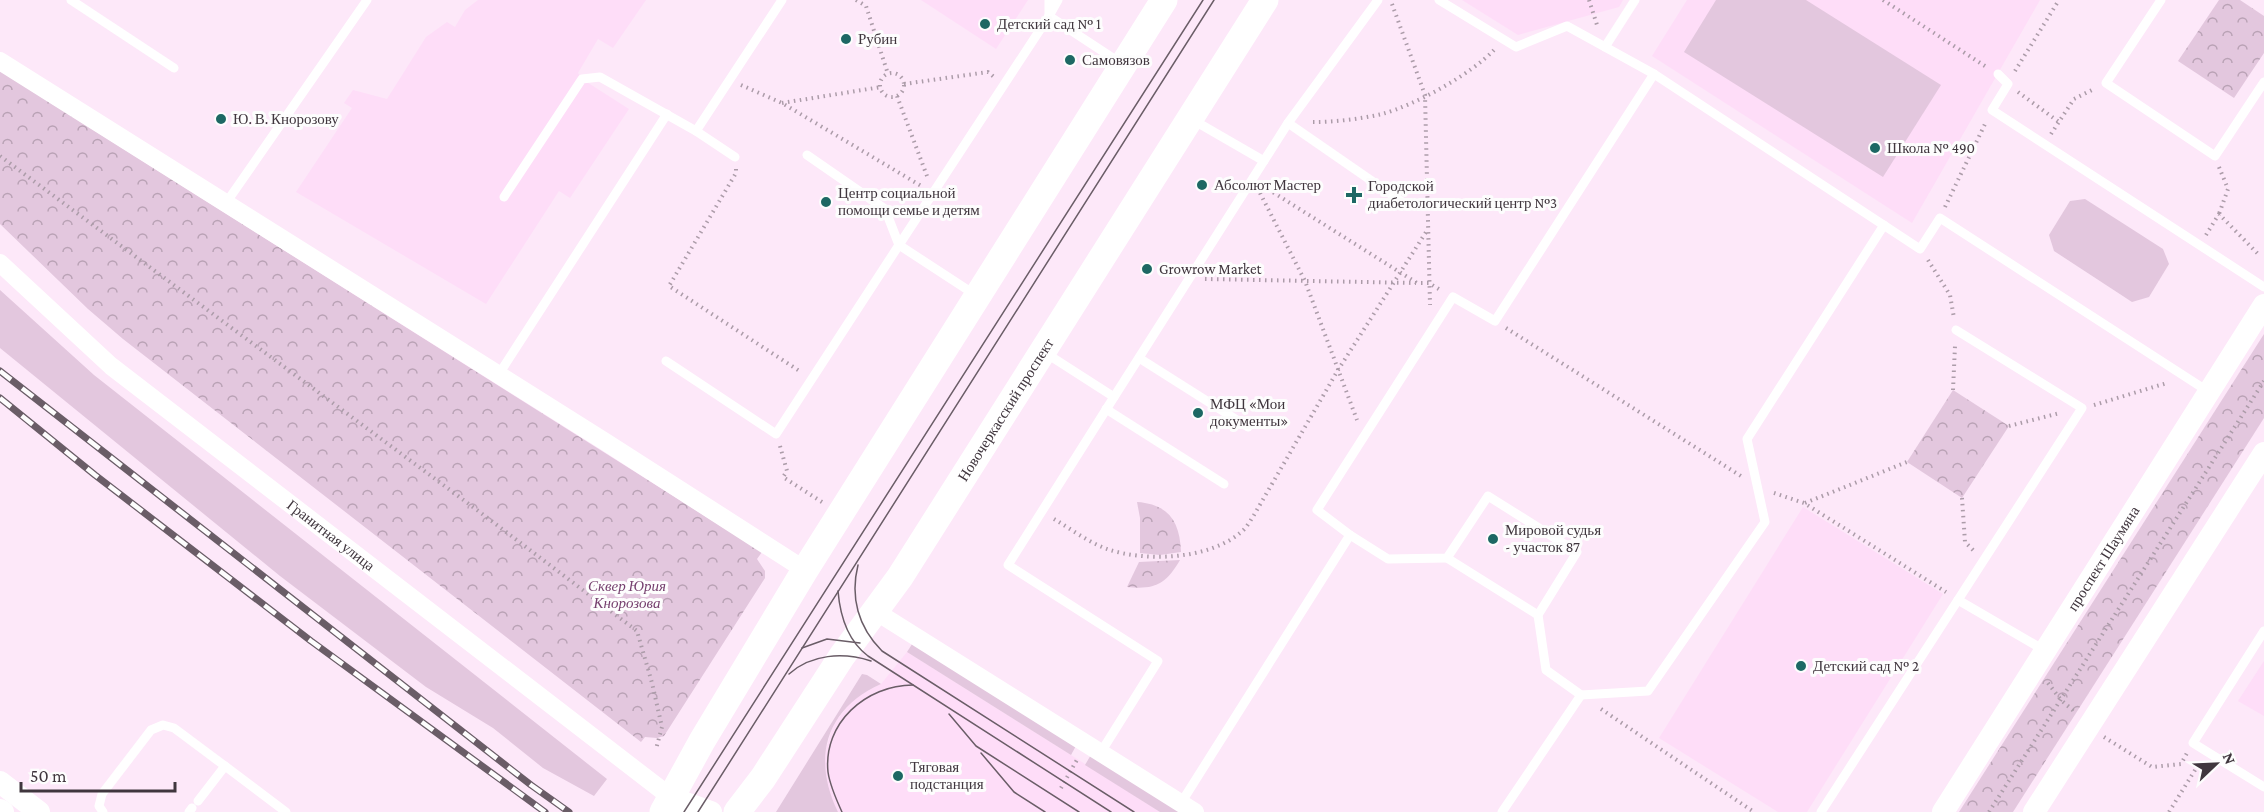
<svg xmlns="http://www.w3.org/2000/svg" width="2264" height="812" font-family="'Crimson Pro',serif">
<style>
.built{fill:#feddf8}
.grass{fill:#e3c7de}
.park{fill:url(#park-crowns)}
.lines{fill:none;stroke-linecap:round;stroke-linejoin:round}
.path{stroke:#ac9ca9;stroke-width:4;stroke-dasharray:1.5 4.5;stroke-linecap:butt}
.service{stroke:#fff;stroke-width:9}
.minor{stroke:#fff;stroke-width:18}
.tertiary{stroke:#fff;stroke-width:22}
.secondary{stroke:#fff;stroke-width:27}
.tram{stroke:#6a5d67;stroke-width:1.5}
.rail-casing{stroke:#6a5d67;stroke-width:7}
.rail{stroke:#fdfdfd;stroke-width:4.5;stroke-dasharray:14;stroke-linecap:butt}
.poi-dot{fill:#1d6864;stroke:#fdfdfd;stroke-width:2}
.labels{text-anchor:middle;stroke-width:6;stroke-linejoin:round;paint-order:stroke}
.poi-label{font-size:15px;fill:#40363e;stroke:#fdfdfd;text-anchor:start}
.street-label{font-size:15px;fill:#40363e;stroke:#fdfdfd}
.park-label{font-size:15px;font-style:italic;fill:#753f6e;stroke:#fdfdfd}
</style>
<defs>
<pattern id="park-crowns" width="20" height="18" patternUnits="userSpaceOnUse" patternTransform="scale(1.5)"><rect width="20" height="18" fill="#e3c7de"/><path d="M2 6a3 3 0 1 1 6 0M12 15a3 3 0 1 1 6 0" fill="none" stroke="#b9a2b5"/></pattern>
</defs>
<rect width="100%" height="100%" fill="#fde8f9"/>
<g class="built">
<path d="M478 0H646L613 48 598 39 578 73 582 79 629 109 570 198 559 191 486 304 296 192 352 108 344 103 353 90 387 99 426 37 447 22 455 27 465 10Z"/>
<path d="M921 0H1028L996 49Z"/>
<path d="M1462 0H1623L1619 7 1518 35Z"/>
<path d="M1687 0H2040L1912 223 1652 56Z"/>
<path d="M1803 507 1943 594 1807 812H1778L1659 738Z"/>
<path d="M907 652 1071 755 1160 812H838L829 794 824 774V756L833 725 851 702 863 693 881 684Z"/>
<path d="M2264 661V716L2238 701Z"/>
</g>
<g class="grass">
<path d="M1716 0H1806L1941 85 1883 177 1684 52Z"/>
<path d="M2085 199 2163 249 2169 264 2149 297 2132 302 2054 251 2049 235 2070 201Z"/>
<path d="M0 290 94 375 607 779 594 796 543 768 493 728 426 687 280 576 0 348Z"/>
<path d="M914 641 1077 744 1071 755 907 652Z"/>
<path d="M862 674 867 675 881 684C825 709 812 759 838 812H776Z"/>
<path d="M1092 753 1184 812H1160L1085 765Z"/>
</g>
<g class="park">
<path d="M2219 0H2240L2264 16V53L2234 98 2178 61Z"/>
<path d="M0 71 762 552 757 559 765 571V578L664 736 657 738 645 737 641 742 123 339 88 309 0 224Z"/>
<path d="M2264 334V418L2013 812H1959Z"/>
<path d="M1953 390 2009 426 1962 498 1907 462Z"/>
<path d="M1137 502C1168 504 1180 521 1181 552L1160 555 1140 553V518Z"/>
<path d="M1180 560C1166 584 1155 590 1127 587L1139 562Z"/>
</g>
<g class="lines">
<g class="path">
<path d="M856 0 866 6 888 74"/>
<path d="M1589 0 1598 28"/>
<path d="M1883 0 1988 68"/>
<path d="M1392 4 1425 95 1430 305"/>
<path d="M2015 71 2059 0"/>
<circle cx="892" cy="85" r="12"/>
<path d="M904 84 988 72 994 77"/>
<path d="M741 85 782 103 923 187"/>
<path d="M2018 92 2059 122"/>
<path d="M897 96 927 176"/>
<path d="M782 103 881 87"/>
<path d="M1313 122C1335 122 1360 119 1382 114 1415 105 1470 75 1494 50"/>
<path d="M2051 134 2074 99 2094 89"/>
<path d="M0 156 481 513 637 631 652 683 662 727 656 749"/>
<path d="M2219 167 2228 189 2219 214"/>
<path d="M736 169V173L669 286 801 372"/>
<path d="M1263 186 1417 283H1429L1442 291"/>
<path d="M1260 193 1305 281 1357 420"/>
<path d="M1945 207 1986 122"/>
<path d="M2206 235 2219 214 2260 256"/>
<path d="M1928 260 1950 295 1954 318"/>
<path d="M1205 279 1416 283"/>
<path d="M1506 328 1741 476"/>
<path d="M1953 390 1955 346"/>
<path d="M2094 405 2167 383"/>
<path d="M2009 426 2060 413"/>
<path d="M780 446 787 471 783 477 822 502"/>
<path d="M1774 493 1804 503 1946 592"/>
<path d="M1962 498 1965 542 1975 552"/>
<path d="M1805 503 1907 462"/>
<path d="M1054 519C1071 529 1088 542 1107 549 1145 562 1207 560 1240 533 1246 529 1250 521 1254 515L1338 370 1428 229"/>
<path d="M2048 683 2061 700 2076 713"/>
<path d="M1601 709 1754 812"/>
<path d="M2104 737 2152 767 2181 764 2187 753"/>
<path d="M1061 788 1078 758"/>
<path d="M1989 812 2264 381"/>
<path d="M2169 812 2200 762"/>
</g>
<g class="service">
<path d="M71 0 174 68"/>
<path d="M1049 0V16"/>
<path d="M1439 0 1516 47 1567 26 1654 74 1495 321 1453 297 1317 510 1350 535 1388 559 1447 558 1488 496 1577 552 1538 615 1546 670 1581 695 1648 691 1765 522 1747 439 1884 225"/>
<path d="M2161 0 2106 83 2215 156 2264 82"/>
<path d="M1049 16 1058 0"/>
<path d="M1605 47 1635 0"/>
<path d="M1654 74 1920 249 1940 218 2209 392"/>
<path d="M1998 74 2008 84 1992 110 2264 287"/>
<path d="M1193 120 1264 161"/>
<path d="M1288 123 1408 206"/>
<path d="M735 157 696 131 782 0"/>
<path d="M504 197 582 79 600 77 696 131"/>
<path d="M226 203 367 0"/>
<path d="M974 294 899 245 1049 16 1122 64"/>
<path d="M1044 352 1114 397 1008 565 1158 661 1101 752"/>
<path d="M1139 358 1248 427"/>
<path d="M666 361 776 434 899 245 885 209 807 155"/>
<path d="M499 374 667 114"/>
<path d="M1114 397 1288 123 1378 0"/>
<path d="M1106 409 1224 484"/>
<path d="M1447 558 1538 615"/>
<path d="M1958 600 2044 650"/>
<path d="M2264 631 2193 743 2264 787"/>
<path d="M198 801 225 766 286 812"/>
<path d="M1181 803 1350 535"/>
<path d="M103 812 99 806 102 794 151 730 163 725 174 728 225 766"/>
<path d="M189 812 192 808"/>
<path d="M1502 812 1581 695"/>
<path d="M1821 812 2082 408 1956 330"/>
</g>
<g class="minor">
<path d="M0 61 604 441 805 570"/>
<path id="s1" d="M0 263 111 366 672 798"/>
<path d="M875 611 1195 812"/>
</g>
<g class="tertiary">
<path d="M0 782 39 812"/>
<path d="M672 798 711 812"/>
<path d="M0 810 3 812"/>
<path id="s2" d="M1943 812 2264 305"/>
<path d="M2034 812 2264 453"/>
</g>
<g class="secondary">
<path d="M663 812 702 741 805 570 1164 0"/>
<path id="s3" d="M737 812 763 778 842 656 900 577 1265 0"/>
</g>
<g class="tram">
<path d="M858 565C850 597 858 627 882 651L1134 812"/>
<path d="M838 591C840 615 848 641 868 656L1111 812"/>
<path d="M802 648 827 639 860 643"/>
<path d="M789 674C811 654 843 652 871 661"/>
<path d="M949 714 976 746 1079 812"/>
<path d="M981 753 1014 792 1045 812"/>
<path d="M684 812 1203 0"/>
<path d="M698 812 1214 0"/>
<path d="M842 812C836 799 830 786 828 772 823 723 866 685 913 685"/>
</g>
<g class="rail-casing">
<g id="rail">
<path d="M0 371 531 785 569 812"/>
<path d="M0 398 95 475 311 641 545 812"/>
</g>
</g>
<use href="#rail" class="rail"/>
</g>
<g class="poi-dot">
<circle cx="985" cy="24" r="6"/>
<circle cx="846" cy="39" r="6"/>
<circle cx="1070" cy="60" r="6"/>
<circle cx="221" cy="119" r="6"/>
<circle cx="1875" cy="148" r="6"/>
<circle cx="1202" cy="185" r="6"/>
<path d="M1351 186h6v6h6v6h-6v6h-6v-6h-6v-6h6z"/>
<circle cx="826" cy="202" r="6"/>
<circle cx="1147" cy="269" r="6"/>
<circle cx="1198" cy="413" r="6"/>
<circle cx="1493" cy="539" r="6"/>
<circle cx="1801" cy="666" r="6"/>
<circle cx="898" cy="776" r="6"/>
</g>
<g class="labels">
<g class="poi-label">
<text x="997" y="29">Детский сад № 1</text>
<text x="858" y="44">Рубин</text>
<text x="1082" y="65">Самовязов</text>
<text x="233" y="124">Ю. В. Кнорозову</text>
<text x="1887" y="153">Школа № 490</text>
<text x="1214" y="190">Абсолют Мастер</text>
<text x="1368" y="191">Городской<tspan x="1368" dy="17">диабетологический центр №3</tspan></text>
<text x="838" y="198">Центр социальной<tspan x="838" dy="17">помощи семье и детям</tspan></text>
<text x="1159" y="274">Growrow Market</text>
<text x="1210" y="409">МФЦ «Мои<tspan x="1210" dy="17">документы»</tspan></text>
<text x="1505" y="535">Мировой судья<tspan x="1505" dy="17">- участок 87</tspan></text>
<text x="1813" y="671">Детский сад № 2</text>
<text x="910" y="772">Тяговая<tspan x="910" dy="17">подстанция</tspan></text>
</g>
<g class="street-label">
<text dy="5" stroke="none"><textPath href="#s3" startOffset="484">Новочеркасский проспект</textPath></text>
<text dy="5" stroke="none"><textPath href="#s1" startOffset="429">Гранитная улица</textPath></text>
<text dy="5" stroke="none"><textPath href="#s2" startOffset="300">проспект Шаумяна</textPath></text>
</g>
<g class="park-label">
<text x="627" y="591">Сквер Юрия<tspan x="627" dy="17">Кнорозова</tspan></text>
</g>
</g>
<g transform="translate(2216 764) rotate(67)" stroke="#fdfdfd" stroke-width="4.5" paint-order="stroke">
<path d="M0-4.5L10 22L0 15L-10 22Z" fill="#40363e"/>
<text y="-9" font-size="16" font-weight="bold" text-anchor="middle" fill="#40363e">N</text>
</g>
<path d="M21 782v9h154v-9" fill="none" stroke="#40363e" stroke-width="3"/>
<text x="30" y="782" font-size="18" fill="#40363e" stroke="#fdfdfd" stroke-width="4.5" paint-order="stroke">50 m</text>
</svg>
